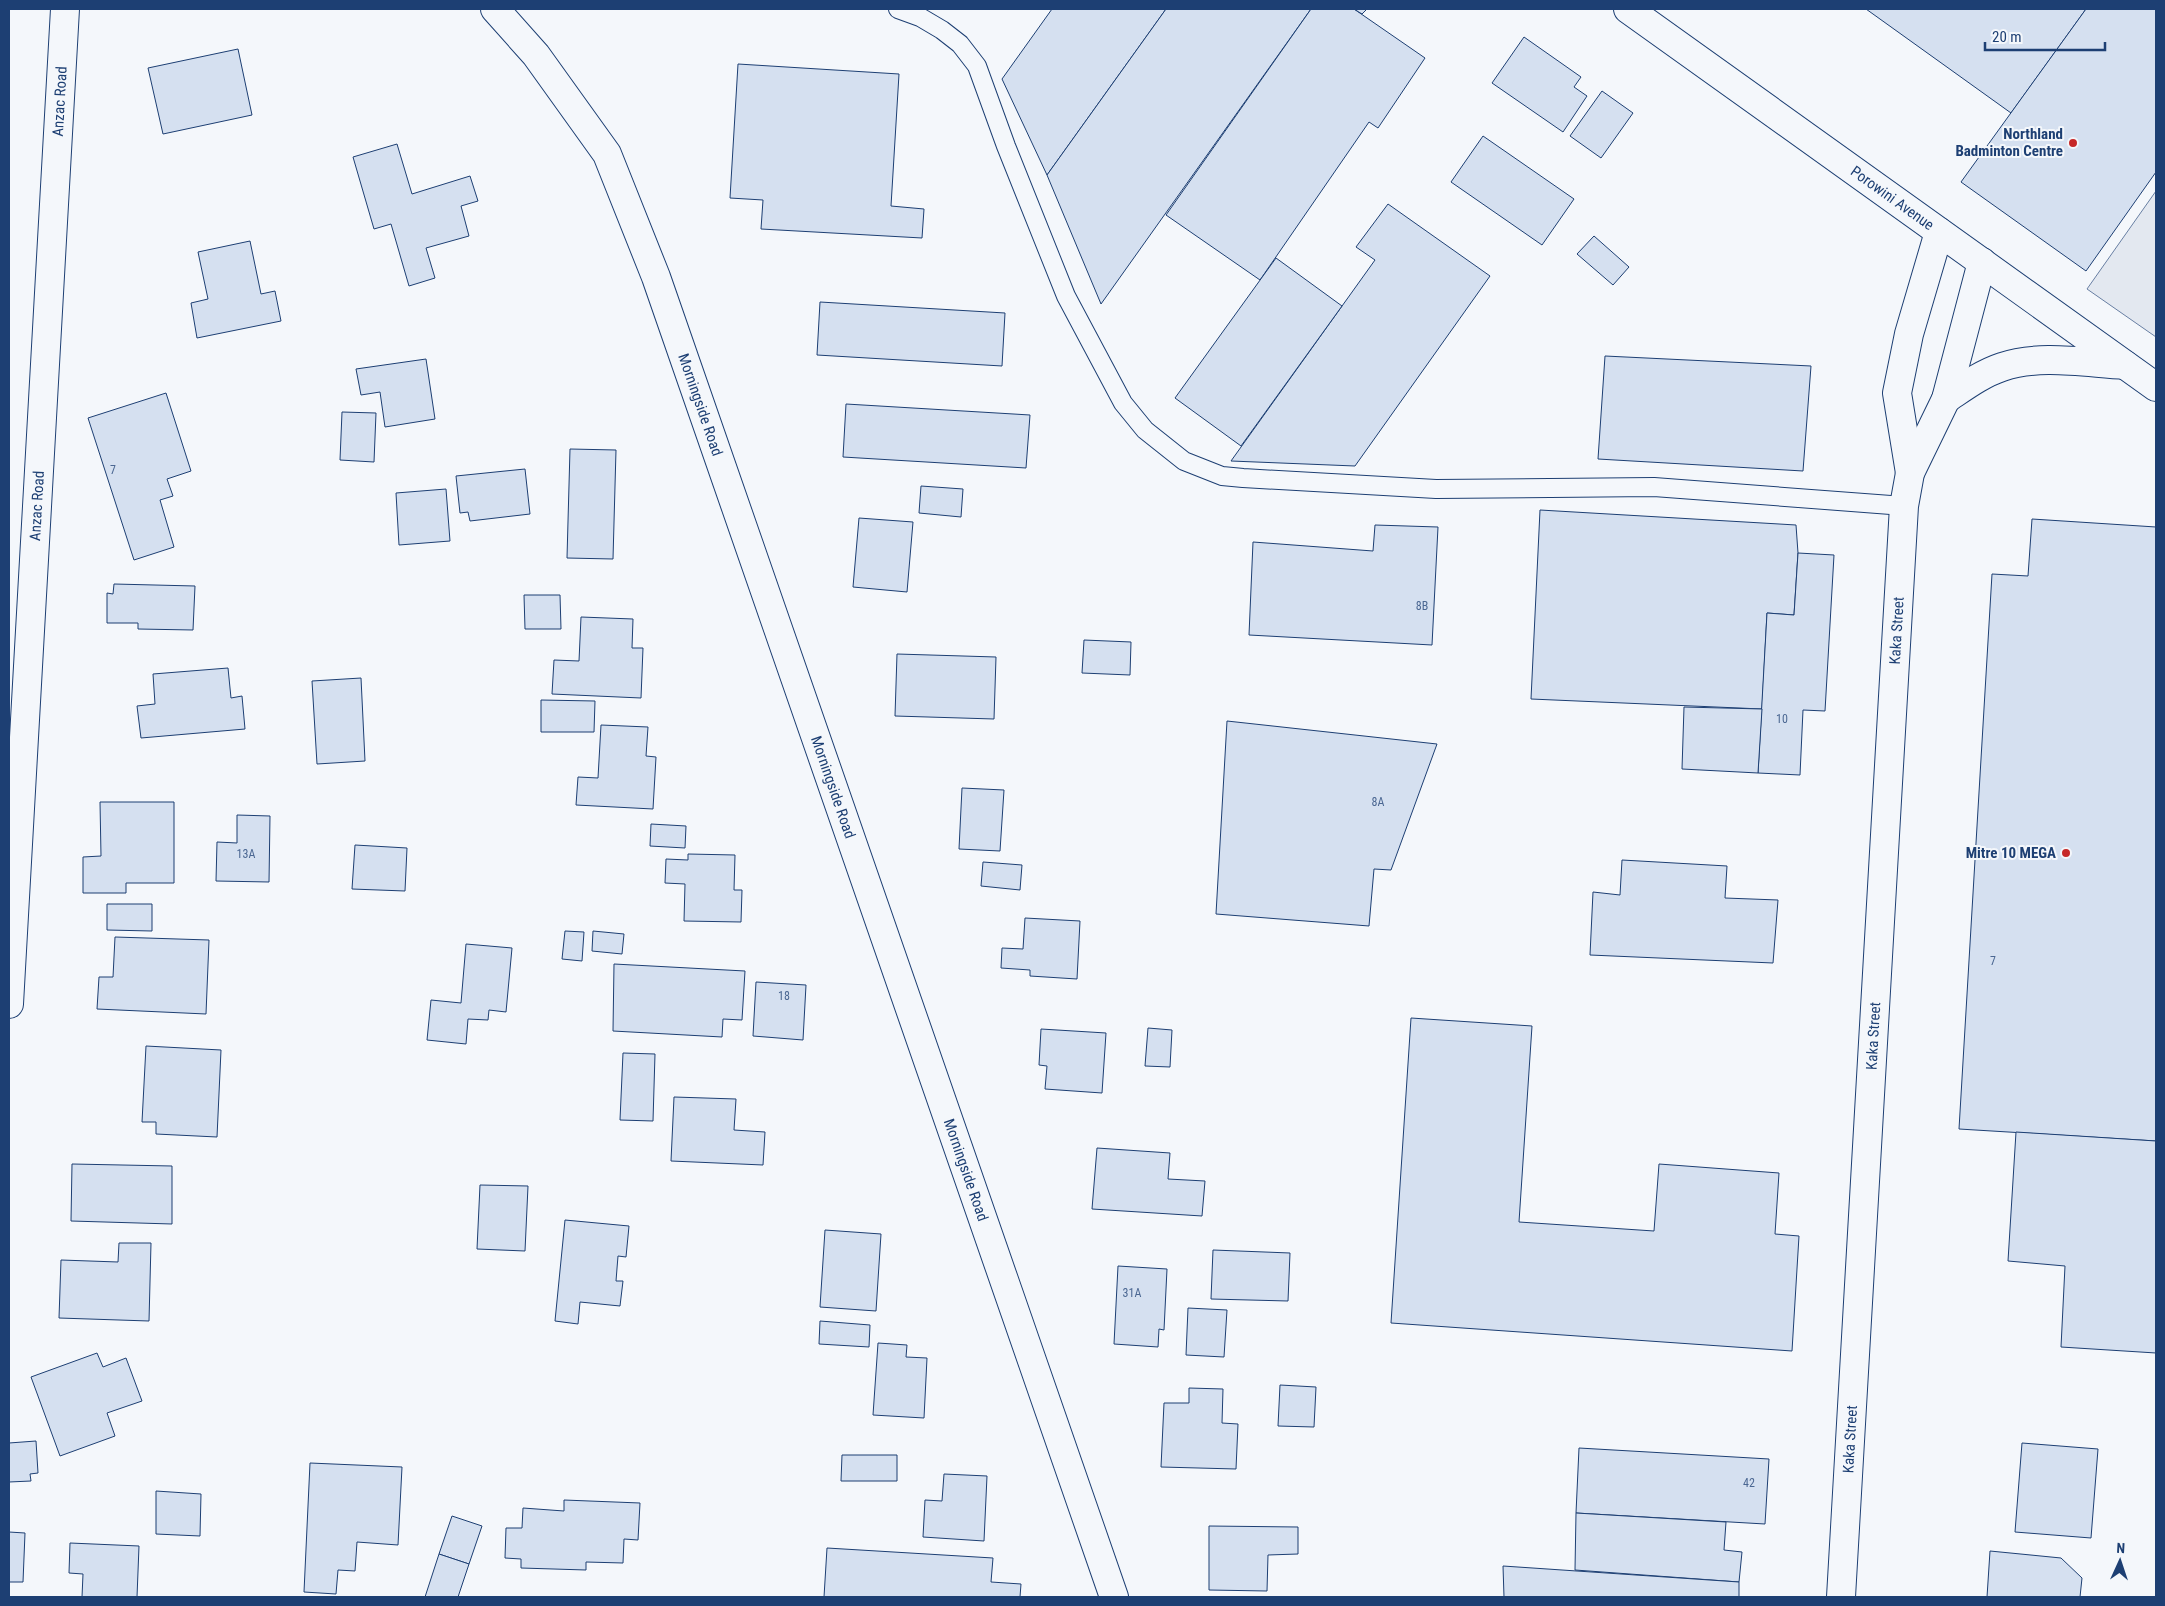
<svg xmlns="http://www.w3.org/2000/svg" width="2165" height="1606" font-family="'Roboto Condensed',sans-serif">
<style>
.parking{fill:#e3e8f0;stroke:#687fa3}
.building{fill:#d5e0f0;stroke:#1d3f73}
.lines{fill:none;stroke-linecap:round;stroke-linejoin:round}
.lane-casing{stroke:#1d3f73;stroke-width:20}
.street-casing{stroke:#1d3f73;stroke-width:30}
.secondary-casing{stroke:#1d3f73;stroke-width:30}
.lane{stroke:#f4f7fb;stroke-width:18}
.street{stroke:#f4f7fb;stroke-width:28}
.secondary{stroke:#f4f7fb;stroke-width:28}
.poi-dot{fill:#c62828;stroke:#f4f7fb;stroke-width:2}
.labels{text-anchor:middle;stroke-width:4;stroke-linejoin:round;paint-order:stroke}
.number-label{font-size:12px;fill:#4b6792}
.street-label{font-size:15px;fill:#1d3f73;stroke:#f4f7fb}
.poi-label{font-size:15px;font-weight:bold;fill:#1d3f73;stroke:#f4f7fb;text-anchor:end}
</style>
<rect width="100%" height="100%" fill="#f4f7fb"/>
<path class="parking" d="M2156 191V337L2087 289Z"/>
<g class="building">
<path d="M1052 9H1166L1047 175 1002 79Z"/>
<path d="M1166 9H1311L1101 304 1047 175Z"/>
<path d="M1311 9H1354L1425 58 1378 128 1369 122 1260 280 1166 215Z"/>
<path d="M1354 9H1367L1362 14Z"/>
<path d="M1866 9H2086L2011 113Z"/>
<path d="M2086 9H2156V172L2086 271 1961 182Z"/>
<path d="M1524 37 1581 77 1574 87 1587 96 1563 132 1492 83Z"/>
<path d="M238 49 252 115 163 134 148 68Z"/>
<path d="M738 64 899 74 891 206 924 209 922 238 761 229 763 200 730 198Z"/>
<path d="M1602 91 1633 113 1601 158 1570 136Z"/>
<path d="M1483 136 1574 199 1542 245 1451 182Z"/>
<path d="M397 144 412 194 470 176 478 201 461 206 469 236 426 248 435 278 409 286 391 224 374 229 353 157Z"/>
<path d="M1388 204 1490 276 1355 466 1231 461 1375 260 1356 247Z"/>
<path d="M1594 236 1629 267 1613 285 1577 254Z"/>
<path d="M250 241 261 294 275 291 281 321 197 338 191 303 208 299 198 252Z"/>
<path d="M1276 258 1342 306 1241 446 1175 398Z"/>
<path d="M820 302 1005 313 1002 366 817 355Z"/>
<path d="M1605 356 1811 366 1803 471 1598 459Z"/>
<path d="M426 359 435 419 385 427 380 392 361 395 356 369Z"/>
<path d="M166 393 191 471 167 479 173 496 160 500 174 547 134 560 88 418Z"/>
<path d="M846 404 1030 415 1026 468 843 457Z"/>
<path d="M342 412 376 413 374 462 340 460Z"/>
<path d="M570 449 616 450 613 559 567 558Z"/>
<path d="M525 469 530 514 470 521 468 512 460 513 456 476Z"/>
<path d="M921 486 963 489 961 517 919 513Z"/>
<path d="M446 489 450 541 399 545 396 493Z"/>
<path d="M1540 510 1796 525 1798 553 1794 615 1767 613 1762 709 1531 699Z"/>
<path d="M859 518 913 522 907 592 853 587Z"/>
<path d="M2032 519 2156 527V1141L1959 1129 1992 574 2028 576Z"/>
<path d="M1375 525 1438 527 1432 645 1249 635 1253 542 1373 551Z"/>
<path d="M1798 553 1834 555 1825 711 1803 710 1800 775 1758 773 1767 613 1794 615Z"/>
<path d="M114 584 195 586 193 630 138 629V623H107V593L113 594Z"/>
<path d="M524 595H560L561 629H525Z"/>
<path d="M581 617 633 619 632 648H643L641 698 552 694 554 660 579 661Z"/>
<path d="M1084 640 1131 642 1130 675 1082 673Z"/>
<path d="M897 654 996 657 994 719 895 716Z"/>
<path d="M228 668 231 698 242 696 245 729 141 738 137 706 155 704 153 674Z"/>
<path d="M361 678 365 761 317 764 312 681Z"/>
<path d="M541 700 595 701 594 732H541Z"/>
<path d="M1684 707 1762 709 1758 773 1682 769Z"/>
<path d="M1227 721 1437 744 1391 870 1374 869 1369 926 1216 914Z"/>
<path d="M601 725 648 727 646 756 656 757 653 809 576 805 578 777 598 778Z"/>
<path d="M962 788 1004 790 1000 851 959 849Z"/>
<path d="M100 802H174V883H126V893H83V857L101 856Z"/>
<path d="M237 815 270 816 269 882 216 881 217 842 237 843Z"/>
<path d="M651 824 686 826 685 848 650 846Z"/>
<path d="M355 845 407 848 405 891 352 889Z"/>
<path d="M688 854 735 855 734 890H742L741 922 684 921 685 884 665 883 666 859 688 860Z"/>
<path d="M1622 860 1727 866 1725 898 1778 900 1773 963 1590 955 1593 892 1620 895Z"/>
<path d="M983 862 1022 865 1020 890 981 886Z"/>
<path d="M107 904H152V931L107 930Z"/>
<path d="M1025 918 1080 921 1077 979 1030 976V970L1001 968 1002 948 1023 949Z"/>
<path d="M565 931 584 932 582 961 562 959Z"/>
<path d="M593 931 624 934 622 954 592 951Z"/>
<path d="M115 937 209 940 206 1014 97 1009 99 977H113Z"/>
<path d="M466 944 512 948 506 1012 489 1010 488 1020 468 1019 466 1044 427 1040 431 1000 461 1003Z"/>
<path d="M614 964 745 971 742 1020 723 1019 722 1037 613 1031Z"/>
<path d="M756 982 806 985 803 1040 753 1036Z"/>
<path d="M1411 1018 1532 1026 1519 1222 1654 1231 1659 1164 1779 1173 1775 1234 1799 1236 1792 1351 1391 1323Z"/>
<path d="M1148 1028 1172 1030 1170 1067 1145 1066Z"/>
<path d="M1041 1029 1106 1033 1102 1093 1045 1089 1047 1066 1039 1065Z"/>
<path d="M146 1046 221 1050 217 1137 156 1134V1122H142Z"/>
<path d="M623 1053 655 1054 653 1121 620 1120Z"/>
<path d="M674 1097 736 1099 734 1130 765 1132 763 1165 671 1161Z"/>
<path d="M2016 1132 2156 1141V1353L2061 1347 2065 1266 2008 1261Z"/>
<path d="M1097 1148 1170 1153 1168 1179 1205 1181 1202 1216 1092 1209Z"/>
<path d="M72 1164 172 1166V1224L71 1221Z"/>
<path d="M480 1185 528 1186 525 1251 477 1249Z"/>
<path d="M565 1220 629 1226 626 1257 618 1256 616 1281H623L620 1306 580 1302 578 1324 555 1321Z"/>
<path d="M825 1230 881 1234 876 1311 820 1307Z"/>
<path d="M119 1243H151L149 1321 59 1318 61 1260 118 1262Z"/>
<path d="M1213 1250 1290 1253 1288 1301 1211 1299Z"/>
<path d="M1118 1266 1167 1269 1164 1330 1159 1329 1158 1347 1114 1344Z"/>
<path d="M1188 1308 1227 1310 1224 1357 1186 1355Z"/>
<path d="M820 1321 870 1325 869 1347 819 1344Z"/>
<path d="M878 1343 907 1345 906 1357 927 1358 924 1418 873 1415Z"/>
<path d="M97 1353 103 1367 126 1358 142 1401 107 1413 115 1436 60 1456 31 1377Z"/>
<path d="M1280 1385 1316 1387 1314 1427 1278 1426Z"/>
<path d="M1189 1388 1223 1389 1222 1423 1238 1424 1236 1469 1161 1467 1164 1403H1189Z"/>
<path d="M36 1441 38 1473 30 1474 31 1481 9 1482V1443Z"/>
<path d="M2022 1443 2098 1449 2091 1538 2015 1532Z"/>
<path d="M1579 1448 1769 1459 1765 1524 1576 1513Z"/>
<path d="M842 1455H897V1481H841Z"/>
<path d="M310 1463 402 1467 398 1545 357 1542 355 1571 338 1570 336 1594 304 1592Z"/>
<path d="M944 1474 987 1476 984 1541 923 1537 925 1500 942 1501Z"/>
<path d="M156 1491 201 1494 200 1536 156 1534Z"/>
<path d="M564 1500 640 1503 638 1540 624 1539 623 1563 586 1562V1570L521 1568V1559L505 1558 506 1528H522L523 1508 564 1511Z"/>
<path d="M1576 1513 1726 1522 1724 1550 1742 1552 1739 1582 1575 1570Z"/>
<path d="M452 1516 482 1526 469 1564 439 1554Z"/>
<path d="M1209 1526 1298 1527V1554L1268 1555 1267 1591 1209 1590Z"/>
<path d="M9 1532 25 1533 23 1582H9Z"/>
<path d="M70 1543 139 1546 137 1597H82L83 1574 69 1573Z"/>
<path d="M827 1548 993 1558 991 1582 1021 1584 1020 1597H824Z"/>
<path d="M1990 1551 2061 1558 2082 1578 2080 1597H1987Z"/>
<path d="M439 1554 469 1564 458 1597H425Z"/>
<path d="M1503 1566 1739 1582V1597H1504Z"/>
</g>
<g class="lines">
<g class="lane-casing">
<path id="lane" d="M898 9 920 17 942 30 960 44 977 66 1006 146 1066 296 1123 403 1145 430 1184 461 1222 476 1243 478 1436 489 1654 487 1904 506"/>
</g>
<g class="street-casing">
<g id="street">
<path id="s1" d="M495 9 536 55 607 154 656 277 1114 1597"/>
<path d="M1910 473 1897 393 1909 334 1939 232"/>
<path id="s2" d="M9 1004 65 9"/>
<path id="s3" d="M1841 1597 1904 506 1910 473 1946 399 1982 262"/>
</g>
</g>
<g class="secondary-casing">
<g id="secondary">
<path id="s4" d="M1628 9 2156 387"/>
<path d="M1946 399C1964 387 1981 374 2002 367 2040 354 2086 363 2125 365"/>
</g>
</g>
<use href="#lane" class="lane"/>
<use href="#street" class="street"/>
<use href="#secondary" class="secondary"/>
</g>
<g class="poi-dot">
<circle cx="2073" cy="143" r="5"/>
<circle cx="2066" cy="853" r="5"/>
</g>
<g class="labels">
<g class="number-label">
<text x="113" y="474">7</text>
<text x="1422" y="610">8B</text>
<text x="1782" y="723">10</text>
<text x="1378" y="806">8A</text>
<text x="246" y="858">13A</text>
<text x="1993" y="965">7</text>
<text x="784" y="1000">18</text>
<text x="1132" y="1297">31A</text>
<text x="1749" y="1487">42</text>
</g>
<g class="street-label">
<text dy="5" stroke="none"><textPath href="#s2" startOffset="904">Anzac Road</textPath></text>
<text dy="5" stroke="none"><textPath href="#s4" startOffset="325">Porowini Avenue</textPath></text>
<text dy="5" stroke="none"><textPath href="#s1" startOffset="451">Morningside Road</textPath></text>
<text dy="5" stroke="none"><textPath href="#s2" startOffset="499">Anzac Road</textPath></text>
<text dy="5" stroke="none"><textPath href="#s3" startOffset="968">Kaka Street</textPath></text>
<text dy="5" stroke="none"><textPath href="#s1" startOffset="856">Morningside Road</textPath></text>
<text dy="5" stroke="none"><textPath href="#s3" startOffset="562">Kaka Street</textPath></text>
<text dy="5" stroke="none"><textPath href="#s1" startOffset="1261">Morningside Road</textPath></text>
<text dy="5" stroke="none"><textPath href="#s3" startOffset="158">Kaka Street</textPath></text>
</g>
<g class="poi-label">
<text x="2063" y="139">Northland<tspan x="2063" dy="17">Badminton Centre</tspan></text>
<text x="2056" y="858">Mitre 10 MEGA</text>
</g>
</g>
<rect width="2165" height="1606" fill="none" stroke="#1d3f73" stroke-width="20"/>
<g transform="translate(2120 1561) rotate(3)" stroke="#f4f7fb" stroke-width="4" paint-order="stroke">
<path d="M0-4L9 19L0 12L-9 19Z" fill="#1d3f73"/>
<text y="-8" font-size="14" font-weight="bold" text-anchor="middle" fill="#1d3f73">N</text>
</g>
<path d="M1985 42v8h120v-8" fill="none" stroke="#1d3f73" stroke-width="2.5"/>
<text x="1992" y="42" font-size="15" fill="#1d3f73" stroke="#f4f7fb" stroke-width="4" paint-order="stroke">20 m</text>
</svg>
